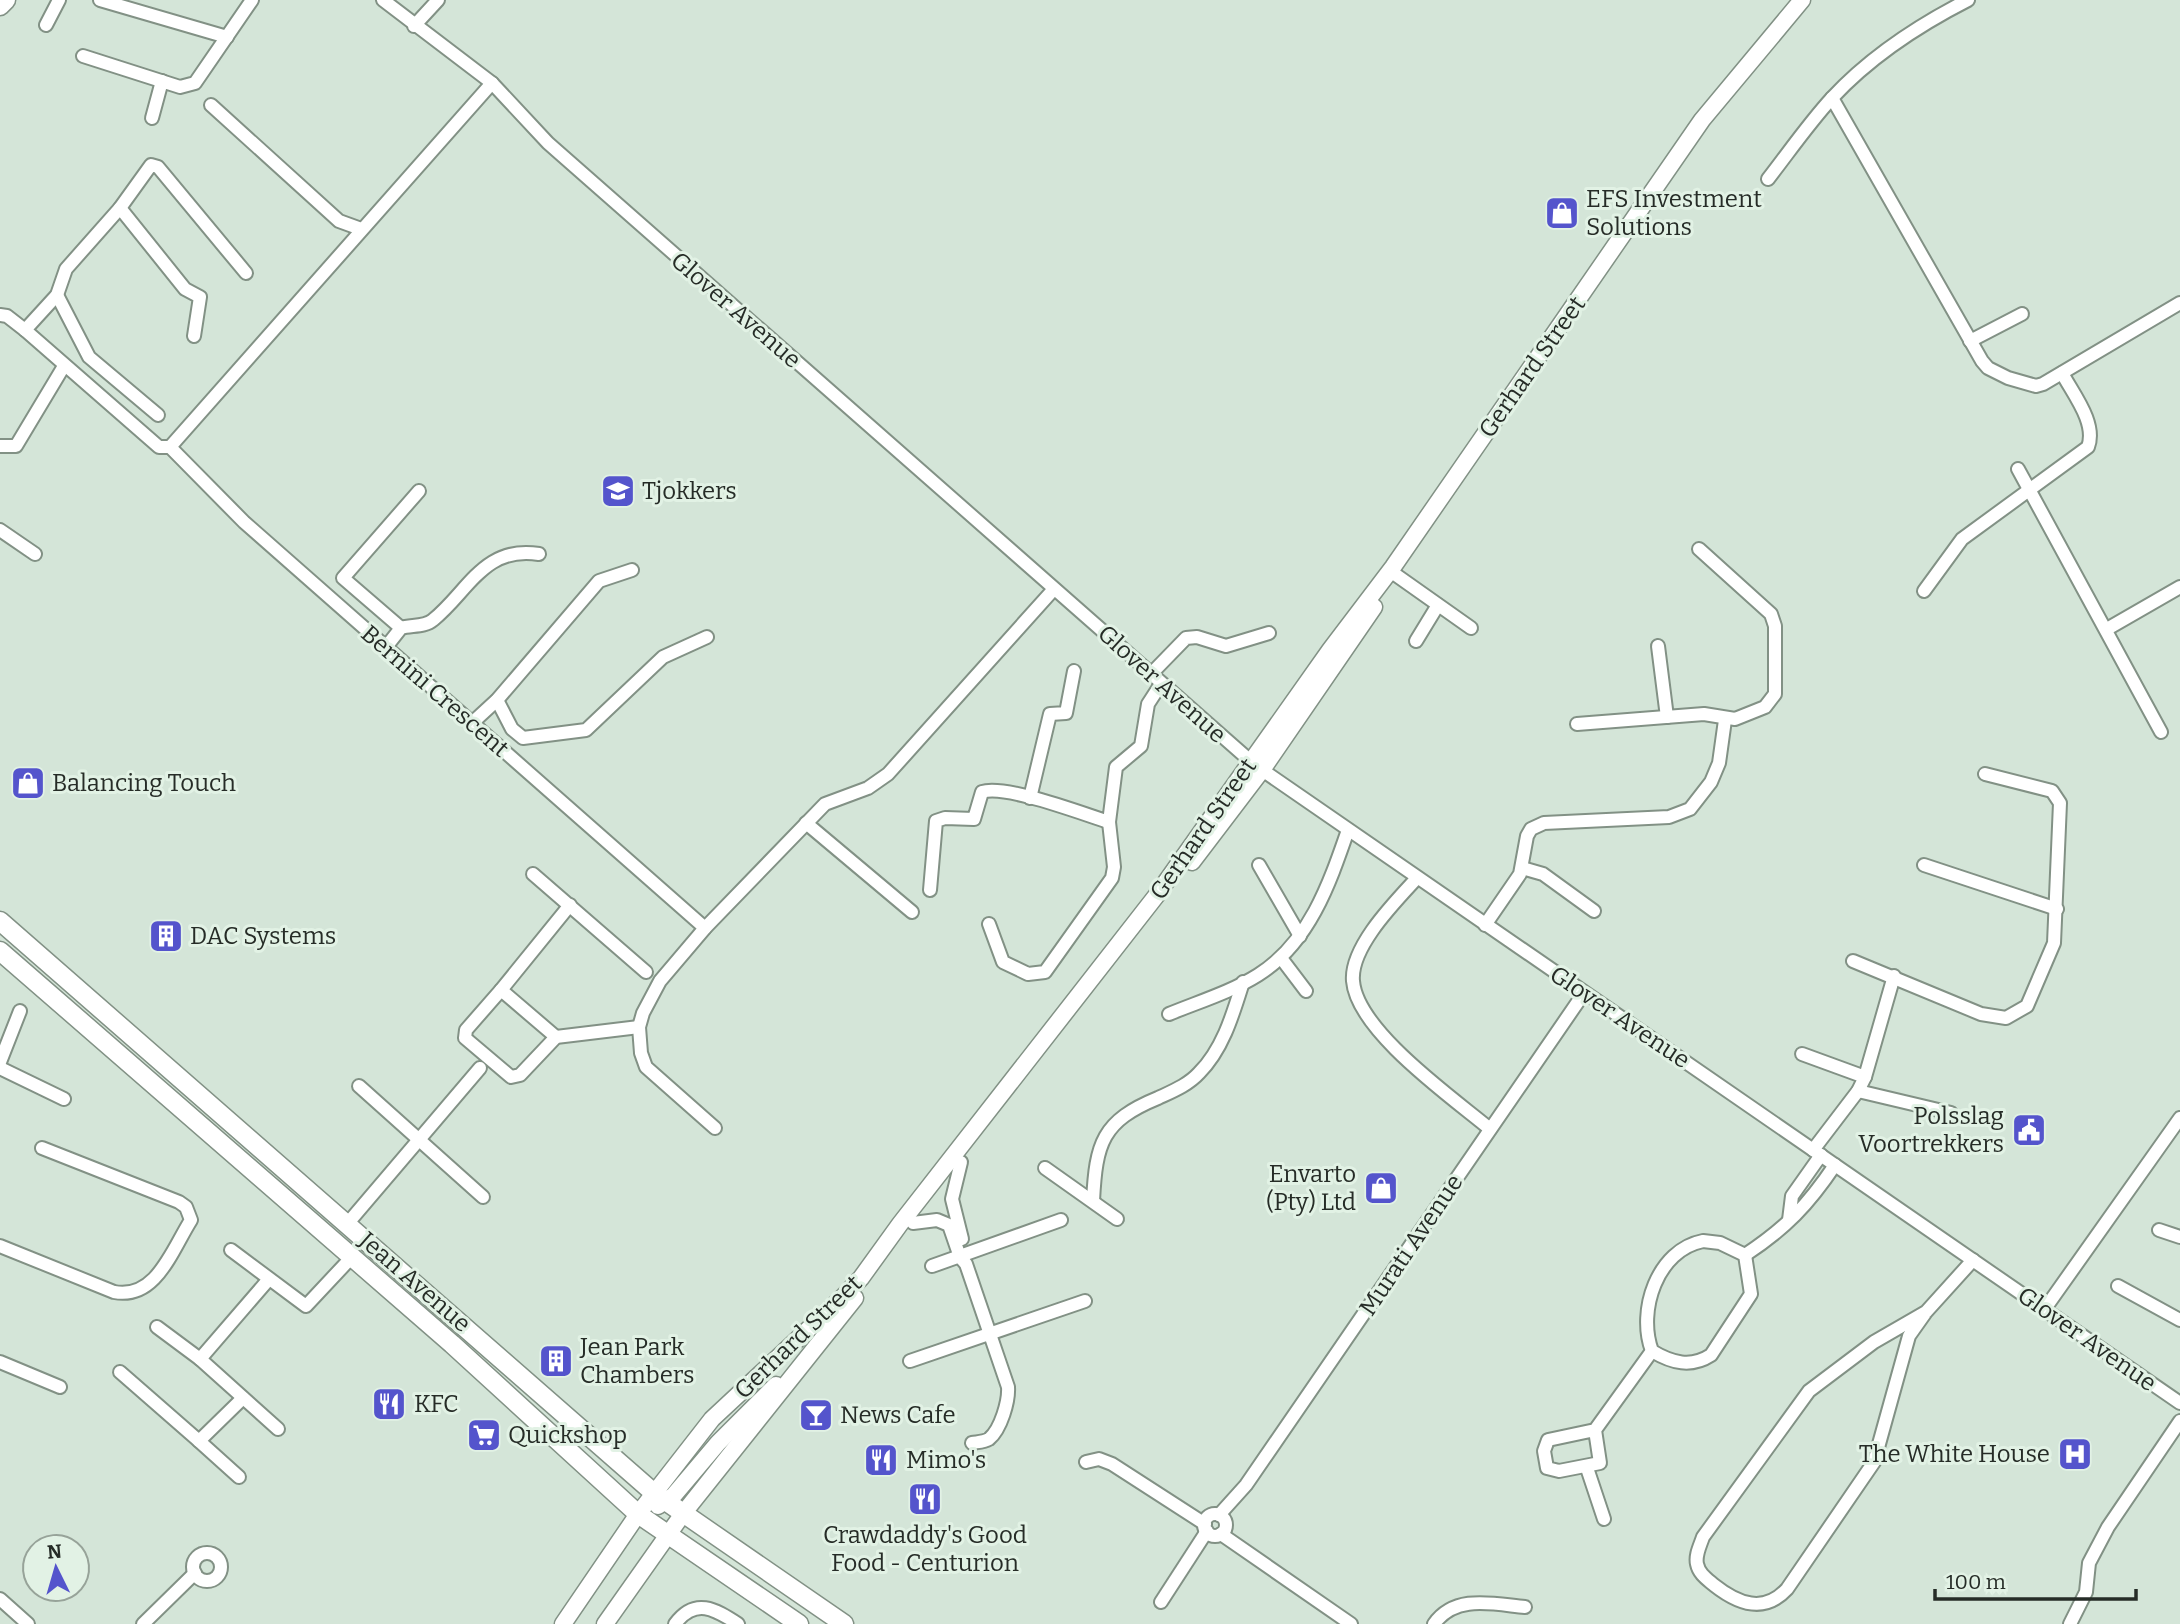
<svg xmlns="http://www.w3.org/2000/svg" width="2180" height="1624" font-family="Bitter,serif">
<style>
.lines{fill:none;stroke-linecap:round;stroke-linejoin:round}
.minor-casing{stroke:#829185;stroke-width:16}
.tertiary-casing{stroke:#829185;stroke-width:19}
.secondary-casing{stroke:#829185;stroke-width:21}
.minor{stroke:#fff;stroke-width:12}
.tertiary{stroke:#fff;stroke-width:16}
.secondary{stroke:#fff;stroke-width:18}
.labels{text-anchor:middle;stroke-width:6;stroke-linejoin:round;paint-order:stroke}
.poi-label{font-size:24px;fill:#262c27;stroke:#e2f2e5;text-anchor:start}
.street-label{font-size:24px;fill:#262c27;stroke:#e2f2e5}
</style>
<rect width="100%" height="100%" fill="#d4e5d8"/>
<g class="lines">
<g class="minor-casing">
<g id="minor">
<path d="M100 0 227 37"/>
<path d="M383 0 492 83 548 143 1255 765 2180 1403"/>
<path d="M46 25 59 0"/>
<path d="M414 26 438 0"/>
<path d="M83 56 180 87 195 83 252 0"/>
<path d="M1832 98 1982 361 1988 368 2008 378 2036 386 2043 384 2180 303"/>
<path d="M211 105 339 221 361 229"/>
<path d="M152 118 162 81"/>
<path d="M1768 179C1789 152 1809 123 1832 98 1871 56 1917 26 1968 0"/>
<path d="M120 208 185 289 200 297 194 336"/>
<path d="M57 295 89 357 158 415"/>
<path d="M0 315 7 316 25 330 159 447H170L244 522 705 928"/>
<path d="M25 330 57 295 66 269 120 208 151 165 158 167 246 273"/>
<path d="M1970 341 2022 314"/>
<path d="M0 446H16L64 366"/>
<path d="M170 447 492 83"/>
<path d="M2018 469 2161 732"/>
<path d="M0 530 35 554"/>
<path d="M1396 575 1471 628"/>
<path d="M1924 591 1962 539 2088 447C2097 423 2073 394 2062 373"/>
<path d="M401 628 343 578 419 491"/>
<path d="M2107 629 2180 587"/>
<path d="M1416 641 1438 605"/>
<path d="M1658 646 1667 717"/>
<path d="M386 647 401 628C411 625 425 627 433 620 468 592 484 545 539 554"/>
<path d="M1151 674 1186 638 1197 637 1226 646 1269 633"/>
<path d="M497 700 512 729 523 738 586 730 663 657 707 637"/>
<path d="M472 723 497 700 599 581 632 570"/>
<path d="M1577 724 1704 714 1735 719 1765 707 1775 694V626L1771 614 1699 549"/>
<path d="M1030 798 1050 714 1066 713 1074 671"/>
<path d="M806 823 912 912"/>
<path d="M1259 865 1300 936"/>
<path d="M1924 865 2057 909"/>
<path d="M1522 868 1543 874 1594 911"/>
<path d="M533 874 646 972"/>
<path d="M1417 878C1395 902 1350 947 1353 981 1357 1031 1453 1098 1490 1129"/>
<path d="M930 890 936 821 945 818 974 819 982 792C1005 784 1083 814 1109 822L1116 767 1141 746 1148 704 1161 684"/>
<path d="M989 924 1003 962 1028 974 1045 972 1112 878 1114 867 1109 822"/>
<path d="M1485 925 1520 874 1527 836 1531 829 1544 823 1669 817 1690 809 1711 782 1719 763 1725 720"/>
<path d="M1281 958 1306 991"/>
<path d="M1853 961 1981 1014 2006 1018 2027 1006 2054 943 2060 803 2052 791 1985 774"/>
<path d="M501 990 466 1030 465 1038 511 1077 520 1075 556 1037 639 1027"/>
<path d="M1169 1014C1198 1002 1231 992 1258 975 1309 943 1329 885 1348 830"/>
<path d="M556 1037 501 990 570 905"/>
<path d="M1802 1054 1865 1077"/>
<path d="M0 1062 20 1011"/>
<path d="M0 1068 64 1099"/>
<path d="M359 1086 483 1197"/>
<path d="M1858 1091 1951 1113"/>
<path d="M715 1128 646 1067 641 1053 639 1027 643 1013 660 981 705 928 825 804 868 788 888 774 1054 589"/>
<path d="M1813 1150 1858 1091 1865 1077 1894 976"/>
<path d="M961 1162 952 1199 962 1239"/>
<path d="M1045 1168 1117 1219"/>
<path d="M1093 1201C1096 1143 1102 1121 1158 1098 1173 1091 1188 1085 1199 1073 1223 1049 1233 1014 1243 982"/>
<path d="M1789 1220 1792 1196 1821 1155"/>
<path d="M348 1223 480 1068"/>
<path d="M913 1223 937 1220 949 1225 960 1257 966 1264 1008 1387C1009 1401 1001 1429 989 1439 984 1442 978 1442 972 1443"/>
<path d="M2159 1230 2180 1237"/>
<path d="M1703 1241 1720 1243 1745 1255 1751 1294 1711 1355C1691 1368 1672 1363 1652 1351 1637 1311 1657 1250 1703 1241Z"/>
<path d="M0 1246 114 1292C156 1300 172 1250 191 1220L186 1207 179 1202 42 1148"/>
<path d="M231 1250 306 1306 350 1259"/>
<path d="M1745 1255C1786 1228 1808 1205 1835 1165"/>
<path d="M932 1266 1061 1220"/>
<path d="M2118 1286 2180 1320"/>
<path d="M2044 1310 2180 1118"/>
<path d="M1926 1312 1874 1342 1809 1391 1703 1537C1700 1546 1695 1555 1697 1564 1699 1574 1707 1579 1714 1585 1738 1604 1764 1614 1787 1589L1874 1462 1909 1336 1926 1312 1973 1260"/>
<path d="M157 1327 200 1359 269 1279"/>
<path d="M200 1359 278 1429"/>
<path d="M910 1361 1085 1301"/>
<path d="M0 1362 60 1387"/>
<path d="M120 1372 199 1441 243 1398"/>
<path d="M1595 1430 1600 1463 1559 1471 1547 1468 1544 1451 1548 1440 1595 1430 1652 1351"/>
<path d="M199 1441 239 1477"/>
<path d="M1086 1462 1099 1459 1112 1464 1205 1524"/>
<path d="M1587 1468 1604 1519"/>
<circle cx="1215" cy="1525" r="11"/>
<path d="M1219 1515 1246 1485 1584 993"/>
<path d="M1221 1534 1351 1624"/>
<circle cx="207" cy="1567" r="14"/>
<path d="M0 1599 28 1624"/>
<path d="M1161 1602 1207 1531"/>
<path d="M143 1624 195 1573"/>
<path d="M675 1624C695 1597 715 1609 738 1624"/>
<path d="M1434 1624C1455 1594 1493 1604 1525 1607"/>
<path d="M2070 1624 2086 1592 2089 1563 2108 1527 2180 1421"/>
</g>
</g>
<g class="tertiary-casing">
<g id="tertiary">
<path d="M1192 862 1262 770 1374 607"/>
<path d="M658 1506 674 1495 718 1443 776 1385"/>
<path d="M563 1624 638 1514 712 1419 843 1297 861 1278 900 1224 1156 896 1330 650 1393 567 1702 120 1802 0"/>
<path d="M605 1624 682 1515 855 1298"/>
</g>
</g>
<g class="secondary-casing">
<g id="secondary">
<path d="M0 6 6 0"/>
<path d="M0 921 654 1493 844 1624"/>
<path d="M0 951 452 1344 638 1514 799 1624"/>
</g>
</g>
<use href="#minor" class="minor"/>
<use href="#tertiary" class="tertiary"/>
<use href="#secondary" class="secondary"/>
</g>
<defs>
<g id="shop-square" transform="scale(1.75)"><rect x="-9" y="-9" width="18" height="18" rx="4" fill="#5454cc" stroke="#e2f2e5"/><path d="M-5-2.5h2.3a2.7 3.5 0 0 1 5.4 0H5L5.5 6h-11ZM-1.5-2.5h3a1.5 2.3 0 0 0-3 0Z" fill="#fff"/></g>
<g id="school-square" transform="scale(1.75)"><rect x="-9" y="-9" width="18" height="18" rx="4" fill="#5454cc" stroke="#e2f2e5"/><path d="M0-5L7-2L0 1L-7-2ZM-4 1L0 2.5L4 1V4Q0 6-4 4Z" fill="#fff"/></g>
<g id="building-square" transform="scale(1.75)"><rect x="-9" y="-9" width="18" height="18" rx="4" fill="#5454cc" stroke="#e2f2e5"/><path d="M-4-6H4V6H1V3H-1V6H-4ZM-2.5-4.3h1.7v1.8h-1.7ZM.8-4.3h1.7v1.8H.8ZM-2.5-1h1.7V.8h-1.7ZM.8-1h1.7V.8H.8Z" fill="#fff"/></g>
<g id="civic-square" transform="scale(1.75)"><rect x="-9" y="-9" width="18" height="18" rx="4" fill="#5454cc" stroke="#e2f2e5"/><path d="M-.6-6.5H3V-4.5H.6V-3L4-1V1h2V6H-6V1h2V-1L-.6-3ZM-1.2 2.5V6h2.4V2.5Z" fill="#fff"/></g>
<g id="restaurant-square" transform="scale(1.75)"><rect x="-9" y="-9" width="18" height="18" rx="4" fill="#5454cc" stroke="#e2f2e5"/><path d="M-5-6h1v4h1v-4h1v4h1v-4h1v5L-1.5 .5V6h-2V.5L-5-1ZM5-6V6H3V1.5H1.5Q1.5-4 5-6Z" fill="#fff"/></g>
<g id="bar-square" transform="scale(1.75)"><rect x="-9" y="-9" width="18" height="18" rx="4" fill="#5454cc" stroke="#e2f2e5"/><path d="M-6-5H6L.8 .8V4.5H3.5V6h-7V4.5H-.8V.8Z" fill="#fff"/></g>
<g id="supermarket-square" transform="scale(1.75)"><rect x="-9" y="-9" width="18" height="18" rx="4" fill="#5454cc" stroke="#e2f2e5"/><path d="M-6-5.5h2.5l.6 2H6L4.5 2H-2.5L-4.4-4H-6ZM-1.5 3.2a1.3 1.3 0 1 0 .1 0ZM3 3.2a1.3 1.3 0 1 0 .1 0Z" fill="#fff"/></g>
<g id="hospital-square" transform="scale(1.75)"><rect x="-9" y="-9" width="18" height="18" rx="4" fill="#5454cc" stroke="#e2f2e5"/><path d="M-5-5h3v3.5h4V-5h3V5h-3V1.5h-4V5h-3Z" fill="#fff"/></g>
</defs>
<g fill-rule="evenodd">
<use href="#shop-square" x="1562" y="213"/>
<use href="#school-square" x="618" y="491"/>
<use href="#shop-square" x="28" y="783"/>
<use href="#building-square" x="166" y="936"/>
<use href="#civic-square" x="2029" y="1130"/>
<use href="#shop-square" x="1381" y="1188"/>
<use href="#building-square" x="556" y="1361"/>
<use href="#restaurant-square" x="389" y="1404"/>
<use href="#bar-square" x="816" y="1415"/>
<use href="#supermarket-square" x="484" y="1435"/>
<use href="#hospital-square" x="2075" y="1454"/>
<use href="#restaurant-square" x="881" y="1460"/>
<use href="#restaurant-square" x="925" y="1499"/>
</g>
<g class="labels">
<g class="poi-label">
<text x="1586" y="207">EFS Investment<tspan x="1586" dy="28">Solutions</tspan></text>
<text x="642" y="499">Tjokkers</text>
<text x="52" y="791">Balancing Touch</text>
<text x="190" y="944">DAC Systems</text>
<text x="2004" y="1124" text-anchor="end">Polsslag<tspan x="2004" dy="28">Voortrekkers</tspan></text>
<text x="1356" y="1182" text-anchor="end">Envarto<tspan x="1356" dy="28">(Pty) Ltd</tspan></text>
<text x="580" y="1355">Jean Park<tspan x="580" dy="28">Chambers</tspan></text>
<text x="414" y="1412">KFC</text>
<text x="840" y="1423">News Cafe</text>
<text x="508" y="1443">Quickshop</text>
<text x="2050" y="1462" text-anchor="end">The White House</text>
<text x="906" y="1468">Mimo's</text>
<text x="925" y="1543" text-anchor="middle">Crawdaddy's Good<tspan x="925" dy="28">Food - Centurion</tspan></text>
</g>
<g class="street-label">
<text transform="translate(736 310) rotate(41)" y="8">Glover Avenue</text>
<text transform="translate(1532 367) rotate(-55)" y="8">Gerhard Street</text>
<text transform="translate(1162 684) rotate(42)" y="8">Glover Avenue</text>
<text transform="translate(435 691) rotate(41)" y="8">Bernini Crescent</text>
<text transform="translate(1203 829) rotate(-55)" y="8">Gerhard Street</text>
<text transform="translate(1620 1017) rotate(34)" y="8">Glover Avenue</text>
<text transform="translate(1411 1245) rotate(-56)" y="8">Murati Avenue</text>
<text transform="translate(415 1282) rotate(41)" y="8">Jean Avenue</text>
<text transform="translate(798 1337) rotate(-44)" y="8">Gerhard Street</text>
<text transform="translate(2087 1339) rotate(35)" y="8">Glover Avenue</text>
</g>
</g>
<g transform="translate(56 1568) rotate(355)"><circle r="33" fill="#e2f2e5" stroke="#97a399" stroke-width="2"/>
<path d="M0-5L12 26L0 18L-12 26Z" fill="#5454cc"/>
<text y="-10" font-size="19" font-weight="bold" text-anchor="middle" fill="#262c27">N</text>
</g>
<path d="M1935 1589v10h201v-10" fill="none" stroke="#262c27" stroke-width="3.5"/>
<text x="1946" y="1589" font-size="21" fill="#262c27" stroke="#e2f2e5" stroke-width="5" paint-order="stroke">100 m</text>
</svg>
